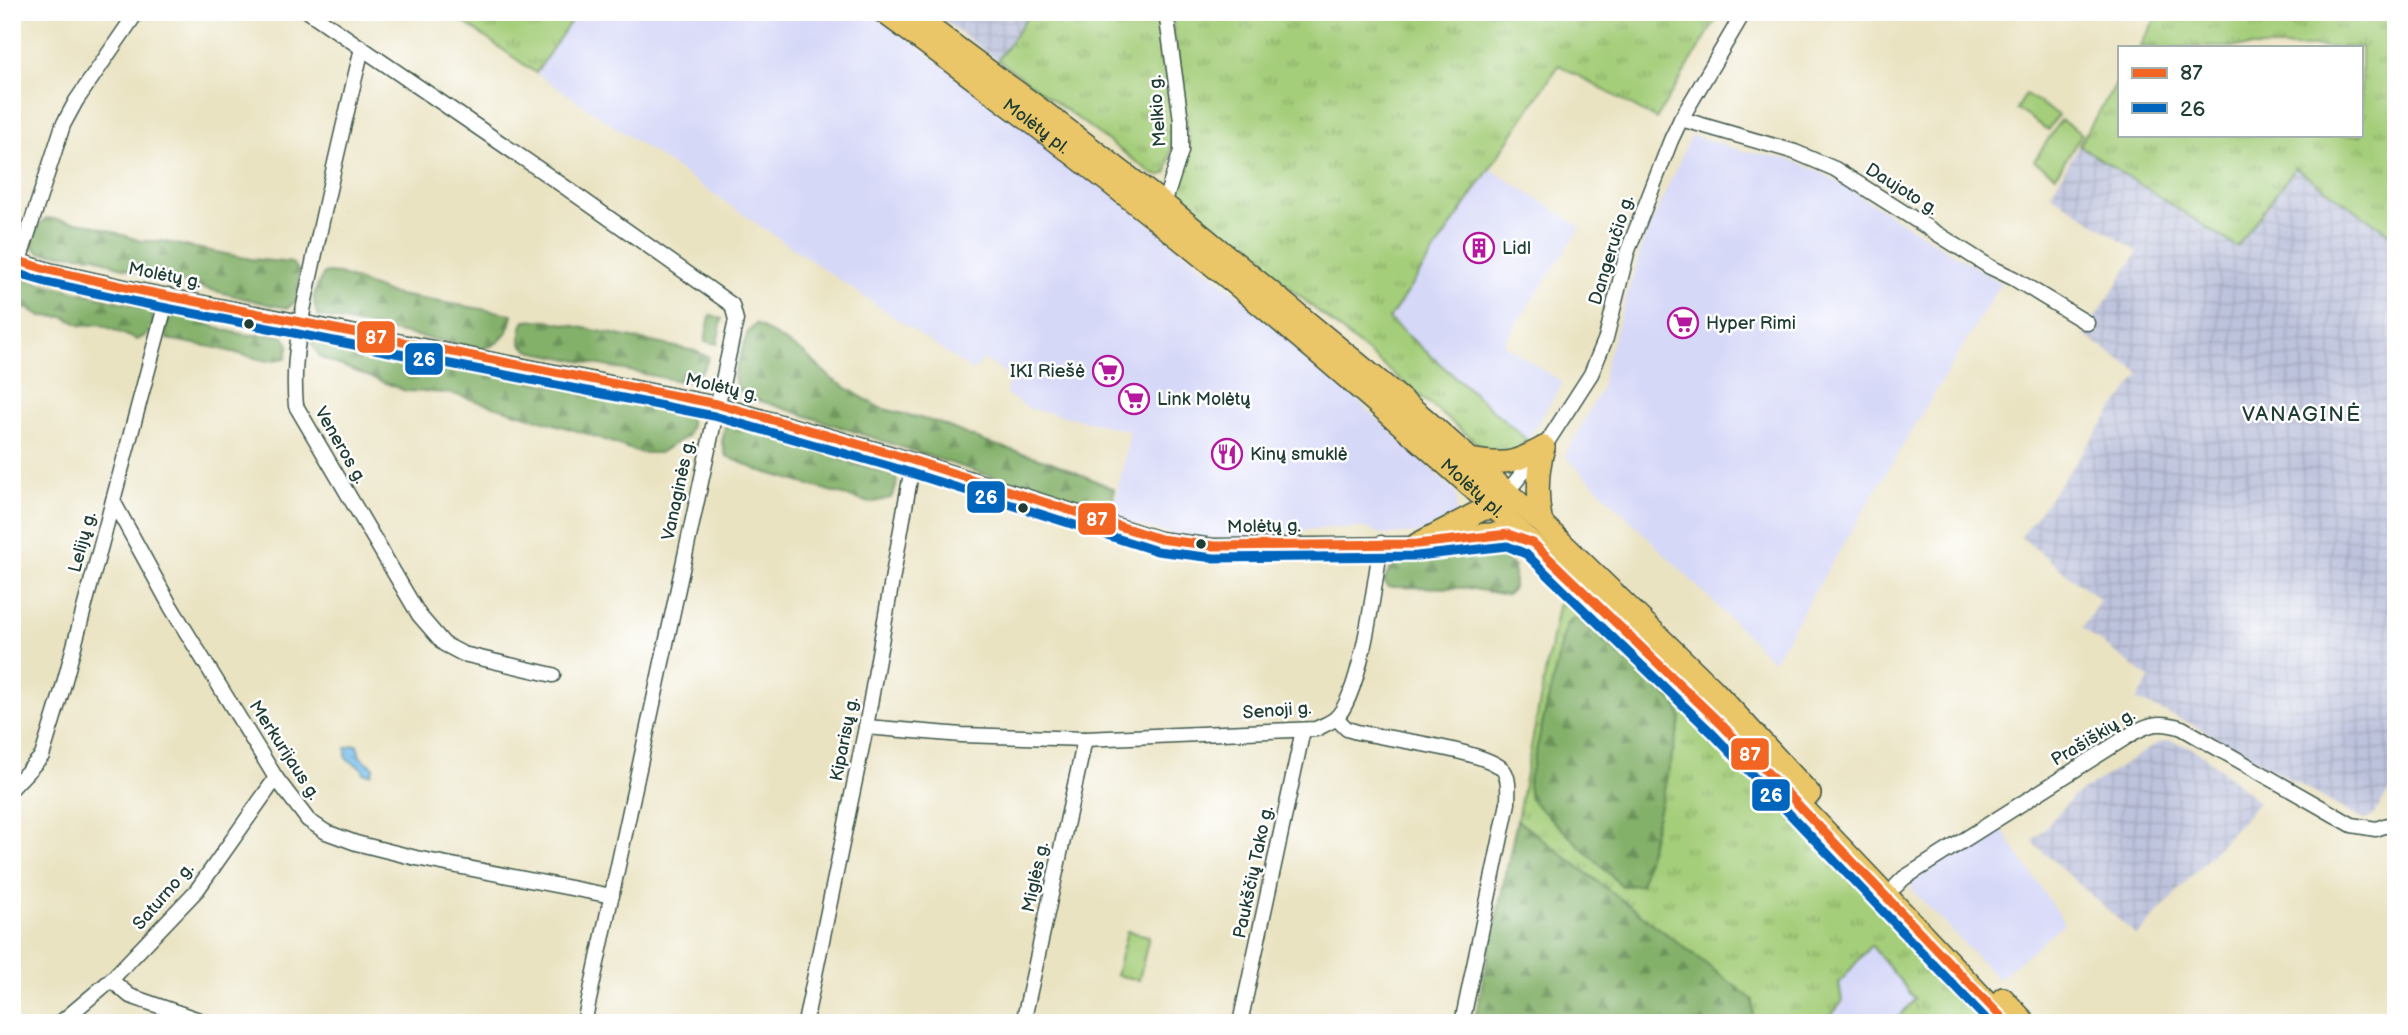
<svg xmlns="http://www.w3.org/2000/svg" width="2408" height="1035" font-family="'Balsamiq Sans',sans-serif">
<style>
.built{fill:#d6d8f8}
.industrial{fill:url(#industrial-grid)}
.grass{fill:url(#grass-tufts);stroke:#628657;stroke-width:2;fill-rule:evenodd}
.forest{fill:url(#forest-firs);stroke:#52774f;stroke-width:2}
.park{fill:#a5ce7a;stroke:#628657;stroke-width:2}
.water{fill:url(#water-ripples);stroke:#4b7f92;stroke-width:2}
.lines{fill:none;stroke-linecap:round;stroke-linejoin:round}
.minor-casing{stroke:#3d5649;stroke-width:17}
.highway-casing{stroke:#3d5649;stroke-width:24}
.minor{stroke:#fff;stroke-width:14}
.highway{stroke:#ebc669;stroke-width:21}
.bus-1-casing{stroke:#fff;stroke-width:14}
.bus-2-casing{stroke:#fff;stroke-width:14}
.bus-1{stroke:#f26522;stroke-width:9}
.bus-2{stroke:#0065bd;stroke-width:9}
.bus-dot{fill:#1f3d34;stroke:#fff;stroke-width:2.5}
.labels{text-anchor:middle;stroke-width:5;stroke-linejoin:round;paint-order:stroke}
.street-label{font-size:18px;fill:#1f3d34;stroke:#fff}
.poi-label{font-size:18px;fill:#1f3d34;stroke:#fff;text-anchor:start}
.quarter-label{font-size:21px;letter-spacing:2px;fill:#1f3d34;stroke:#fff}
.line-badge{stroke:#fff;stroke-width:2.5}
.badge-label{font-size:19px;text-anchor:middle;font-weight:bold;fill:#fff}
</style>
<defs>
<pattern id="industrial-grid" width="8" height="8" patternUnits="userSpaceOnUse" patternTransform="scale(1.75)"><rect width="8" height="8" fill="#bec3dd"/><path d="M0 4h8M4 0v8" fill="none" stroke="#a3a8be"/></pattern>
<pattern id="grass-tufts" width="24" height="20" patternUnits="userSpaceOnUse" patternTransform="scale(1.75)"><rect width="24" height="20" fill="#a5ce7a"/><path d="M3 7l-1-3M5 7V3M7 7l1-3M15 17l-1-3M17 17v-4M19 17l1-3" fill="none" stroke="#86a865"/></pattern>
<pattern id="forest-firs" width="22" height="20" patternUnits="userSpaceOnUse" patternTransform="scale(1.75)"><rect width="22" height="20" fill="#84b16a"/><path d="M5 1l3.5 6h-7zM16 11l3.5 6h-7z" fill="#6b9158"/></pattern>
<pattern id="water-ripples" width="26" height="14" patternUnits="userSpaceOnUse" patternTransform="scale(1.75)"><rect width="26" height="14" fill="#77c1f0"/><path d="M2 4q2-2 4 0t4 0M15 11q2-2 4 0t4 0" fill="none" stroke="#619ec3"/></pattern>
</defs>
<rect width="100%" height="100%" fill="#fff"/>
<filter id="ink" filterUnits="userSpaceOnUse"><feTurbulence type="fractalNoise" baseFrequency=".0143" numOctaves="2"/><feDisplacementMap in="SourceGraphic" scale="14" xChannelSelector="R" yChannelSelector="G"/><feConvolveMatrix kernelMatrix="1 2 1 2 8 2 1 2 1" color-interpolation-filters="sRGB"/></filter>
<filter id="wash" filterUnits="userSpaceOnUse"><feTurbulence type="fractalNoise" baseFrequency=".00686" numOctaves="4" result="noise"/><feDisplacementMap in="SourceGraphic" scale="28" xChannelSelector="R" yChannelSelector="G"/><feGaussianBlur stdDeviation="1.57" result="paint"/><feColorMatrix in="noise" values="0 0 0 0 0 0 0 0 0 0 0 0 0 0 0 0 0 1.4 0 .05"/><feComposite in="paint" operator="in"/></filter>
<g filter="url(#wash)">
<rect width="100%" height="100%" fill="#eae3c2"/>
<g class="built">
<path d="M577 12H871L1041 137 1288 335 1455 492 1457 502 1455 517 1420 533 1384 535 1365 528H1327L1294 531 1253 539H1191L1112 518 1130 431 1028 408 1006 394 1009 376 984 359 973 371 536 73Z"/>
<path d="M1691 135 1740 150 1788 159 1821 172 2001 283 1773 661 1565 456 1601 389 1606 363 1644 240Z"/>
<path d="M1489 168 1581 227 1503 344 1563 383 1527 440 1389 319Z"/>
<path d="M1999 825 2064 923 1998 979 1913 891 1911 886 1914 879Z"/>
<path d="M1871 944 1916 999 1893 1023H1825L1842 1002 1839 983Z"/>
</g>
<g class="industrial">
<path d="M932 12H1031L998 60Z"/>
<path d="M2079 145 2237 247 2295 168 2396 238V783L2371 818 2363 820 2194 725 2136 700 2150 679 2082 628 2100 600 2021 537 2140 373 2084 335 2138 252 2051 194Z"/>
<path d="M2169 740 2188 746 2205 756 2259 802 2137 936 2032 842 2073 797 2156 744Z"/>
</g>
<g class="grass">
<path d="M449 12H577L536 73Z"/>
<path d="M1031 12H1157L1176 121 1167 173 1160 176 1153 174 998 60Z"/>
<path d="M1171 12H1721L1656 119 1559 65 1389 319 1527 440 1514 454H1490L1178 195 1189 141Z"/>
<path d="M2160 12H2396V238L2295 168 2237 247 2079 145 2119 79V135H2361V47H2139Z"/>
<path d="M1561 591 1666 686 1991 1023H1893L1915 999 1871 945 1839 983 1842 1002 1825 1023H1753L1752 1000 1517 820ZM1581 621 1676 704 1681 718 1530 799 1528 784 1566 626Z"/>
</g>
<g class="forest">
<path d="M12 212 17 214C23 226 20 234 12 245Z"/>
<path d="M46 218 90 224 141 241H160L251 259 292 263 301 273 296 301 288 308 271 305 116 266 95 256 40 253 32 246 38 226Z"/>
<path d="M324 273 339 274 392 294 512 314C509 334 501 345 481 349L318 316C310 297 315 289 324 273Z"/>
<path d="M12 276 149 309C159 325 153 333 137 340L100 324 82 326 65 317 41 316 29 309 12 308Z"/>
<path d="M181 312C201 322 227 333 250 335 261 335 271 334 283 336L289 344 286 358 267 361 217 348 167 339 166 330 170 317Z"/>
<path d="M710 315 722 319 717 344 705 341Z"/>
<path d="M545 320 695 351 709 357C704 371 697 377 684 382L530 351 521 344V329L525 321Z"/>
<path d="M756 324 804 353 832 379 880 408 939 423 985 442 1052 462 1114 489 1113 501 1107 511 1094 510 746 396 736 387 734 375 748 332Z"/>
<path d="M326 340 688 413 691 425 687 436 659 453H641L588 434 450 393 406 391 321 358 311 342Z"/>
<path d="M738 424 781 439 809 445 847 461 897 476 896 487 891 498 870 503 758 470 726 456 722 443 725 426Z"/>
<path d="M1469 554 1501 556 1514 567C1514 577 1516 589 1507 595L1468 588 1389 587 1384 582 1393 561 1428 555Z"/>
<path d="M1573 618 1581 621 1677 705 1681 718 1641 885 1622 886 1530 799 1528 784 1566 625Z"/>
<path d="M1517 820 1753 1000V1023H1474Z"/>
</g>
<g class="park">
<path d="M2026 94 2058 115 2048 130 2017 109Z"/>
<path d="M2061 120 2082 134 2056 175 2034 161Z"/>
<path d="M1127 931 1149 936 1139 980 1116 975Z"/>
</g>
<path class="water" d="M353 745H357L360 757 374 767 371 774 364 773 362 768 346 758V748Z"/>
</g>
<g filter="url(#ink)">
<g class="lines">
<g class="minor-casing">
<g id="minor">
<path d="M309 12 565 187 732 305 736 320 584 1023"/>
<path d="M362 48C345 119 328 191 313 263 303 310 291 357 296 406L419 615 444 644 463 654 553 675"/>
<path d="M1681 119 1795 152 1835 169 1990 267 2013 278 2087 323"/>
<path d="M1164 204 1181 151V120L1166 12"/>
<path d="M12 259 49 270 143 291 717 404 896 455 1160 539 1214 546 1417 544"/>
<path d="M19 261 63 125 76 101 137 12"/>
<path d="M1507 492 1544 447 1591 374 1606 338 1627 253 1671 140 1681 119 1744 12"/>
<path d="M113 501 171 607 276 778 308 820 326 832 356 843 416 858 612 896"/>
<path d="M1336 718 1347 729 1357 732C1384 738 1490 751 1504 771 1510 780 1508 793 1508 803L1462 1023"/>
<path d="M866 727 962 735 1085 739 1316 729C1322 726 1329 723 1335 719 1362 695 1375 580 1381 543"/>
<path d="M12 788 42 756 62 691 168 295"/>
<path d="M1896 886 1904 878 2133 733C2151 723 2162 721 2182 728L2352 825 2376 829 2396 822"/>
<path d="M111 980 130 996 208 1023"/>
<path d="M60 1023 111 980 197 890 276 778"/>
<path d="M805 1023 866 727 913 462"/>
<path d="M1023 1023 1085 739"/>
<path d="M1240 1023 1303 730"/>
</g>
</g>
<g class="highway-casing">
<g id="highway">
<path id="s1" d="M883 12C1151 206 1404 417 1642 646 1768 767 1887 896 2007 1023"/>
<path d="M909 12 1043 111 1164 204 1423 417 1542 523 1677 654 1713 689 1810 794"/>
<path d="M1470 459C1504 465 1513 464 1544 447"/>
<path d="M1542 523C1536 496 1537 473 1544 447"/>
<path d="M1436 542C1465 536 1500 528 1528 540"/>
<path d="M1417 544 1482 510 1504 506"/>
<path d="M2003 998 2026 1023"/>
</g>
</g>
<use href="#minor" class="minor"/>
<use href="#highway" class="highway"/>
<g class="bus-1-casing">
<path id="bus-1" d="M12 259 49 270 143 291 717 404 896 455 1160 539 1214 546 1417 544 1508 534 1533 543 1721 724 2007 1023"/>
</g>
<g class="bus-2-casing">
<path id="bus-2" d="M12 272 46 282 141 303 714 416 892 467 1157 551 1214 558 1417 556 1507 546 1526 554 1712 733 1990 1023"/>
</g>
<use href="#bus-1" class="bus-1"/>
<use href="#bus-2" class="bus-2"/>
</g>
</g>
<defs>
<g id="building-ring" transform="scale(1.575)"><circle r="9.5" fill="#fff" stroke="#b5179e" stroke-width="1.5"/><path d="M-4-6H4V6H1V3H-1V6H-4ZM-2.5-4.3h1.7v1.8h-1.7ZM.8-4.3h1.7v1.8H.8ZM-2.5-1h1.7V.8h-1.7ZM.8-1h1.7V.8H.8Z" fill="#b5179e"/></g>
<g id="supermarket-ring" transform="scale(1.575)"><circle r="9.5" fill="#fff" stroke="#b5179e" stroke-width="1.5"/><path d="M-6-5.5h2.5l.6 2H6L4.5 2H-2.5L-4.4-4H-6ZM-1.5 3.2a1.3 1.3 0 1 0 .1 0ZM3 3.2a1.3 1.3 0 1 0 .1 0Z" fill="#b5179e"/></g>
<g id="restaurant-ring" transform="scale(1.575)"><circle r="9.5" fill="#fff" stroke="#b5179e" stroke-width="1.5"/><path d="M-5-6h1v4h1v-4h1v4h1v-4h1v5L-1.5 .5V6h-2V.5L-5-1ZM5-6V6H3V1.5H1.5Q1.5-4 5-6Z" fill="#b5179e"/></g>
</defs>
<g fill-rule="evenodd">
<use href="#building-ring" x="1479" y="248"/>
<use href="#supermarket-ring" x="1683" y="323"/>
<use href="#supermarket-ring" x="1108" y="371"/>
<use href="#supermarket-ring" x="1134" y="399"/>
<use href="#restaurant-ring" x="1227" y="454"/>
</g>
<g class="bus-dot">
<circle cx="249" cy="324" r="6"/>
<circle cx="1023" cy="508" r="6"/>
<circle cx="1201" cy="544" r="6"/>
</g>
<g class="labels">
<g class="street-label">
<text transform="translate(1157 111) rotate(-94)" y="6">Melkio g.</text>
<text dy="6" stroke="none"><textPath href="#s1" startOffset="191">Molėtų pl.</textPath></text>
<text transform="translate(1902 189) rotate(32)" y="6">Daujoto g.</text>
<text transform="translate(1611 250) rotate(-73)" y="6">Dangeručio g.</text>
<text transform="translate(165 275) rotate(11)" y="6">Molėtų g.</text>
<text transform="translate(722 387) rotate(13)" y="6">Molėtų g.</text>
<text transform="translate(341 445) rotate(60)" y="6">Veneros g.</text>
<text dy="6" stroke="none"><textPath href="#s1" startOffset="758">Molėtų pl.</textPath></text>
<text transform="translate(678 490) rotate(-78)" y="6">Vanaginės g.</text>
<text transform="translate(1264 526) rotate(-1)" y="6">Molėtų g.</text>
<text transform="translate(82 542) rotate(-75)" y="6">Lelijų g.</text>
<text transform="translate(1277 710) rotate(-4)" y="6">Senoji g.</text>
<text transform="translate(2093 737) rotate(-31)" y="6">Prašiškių g.</text>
<text transform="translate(844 739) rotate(-79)" y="6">Kiparisų g.</text>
<text transform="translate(285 750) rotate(57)" y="6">Merkurijaus g.</text>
<text transform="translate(1253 872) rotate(-78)" y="6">Paukščių Tako g.</text>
<text transform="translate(1035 877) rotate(-78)" y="6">Miglės g.</text>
<text transform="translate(163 896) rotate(-49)" y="6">Saturno g.</text>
</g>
<g class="poi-label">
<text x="1502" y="254">Lidl</text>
<text x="1706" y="329">Hyper Rimi</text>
<text x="1085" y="377" text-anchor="end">IKI Riešė</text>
<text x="1157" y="405">Link Molėtų</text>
<text x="1250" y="460">Kinų smuklė</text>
</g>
<g class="quarter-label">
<text x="2302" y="421">VANAGINĖ</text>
</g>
</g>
<g class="line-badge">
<rect x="356" y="320" width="40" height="34" rx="7" fill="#f26522"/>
<rect x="404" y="342" width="40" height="34" rx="7" fill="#0065bd"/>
<rect x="966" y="480" width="40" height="34" rx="7" fill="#0065bd"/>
<rect x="1077" y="502" width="40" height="34" rx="7" fill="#f26522"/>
<rect x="1730" y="737" width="40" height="34" rx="7" fill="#f26522"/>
<rect x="1751" y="778" width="40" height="34" rx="7" fill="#0065bd"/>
</g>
<g class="badge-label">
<text x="376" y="344">87</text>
<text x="424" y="366">26</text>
<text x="986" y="504">26</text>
<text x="1097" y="526">87</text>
<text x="1750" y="761">87</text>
<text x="1771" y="802">26</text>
</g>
<rect width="2408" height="1035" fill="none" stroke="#fff" stroke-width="42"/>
<rect x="2118" y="46" width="245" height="91" fill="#ffffff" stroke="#a5b1ae" stroke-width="2"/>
<rect x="2132" y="68" width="35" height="10" fill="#f26522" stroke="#a5b1ae" stroke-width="2"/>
<text x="2180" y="80" font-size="21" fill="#1f3d34">87</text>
<rect x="2132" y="103" width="35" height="10" fill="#0065bd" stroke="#a5b1ae" stroke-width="2"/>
<text x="2180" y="116" font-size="21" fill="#1f3d34">26</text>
</svg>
